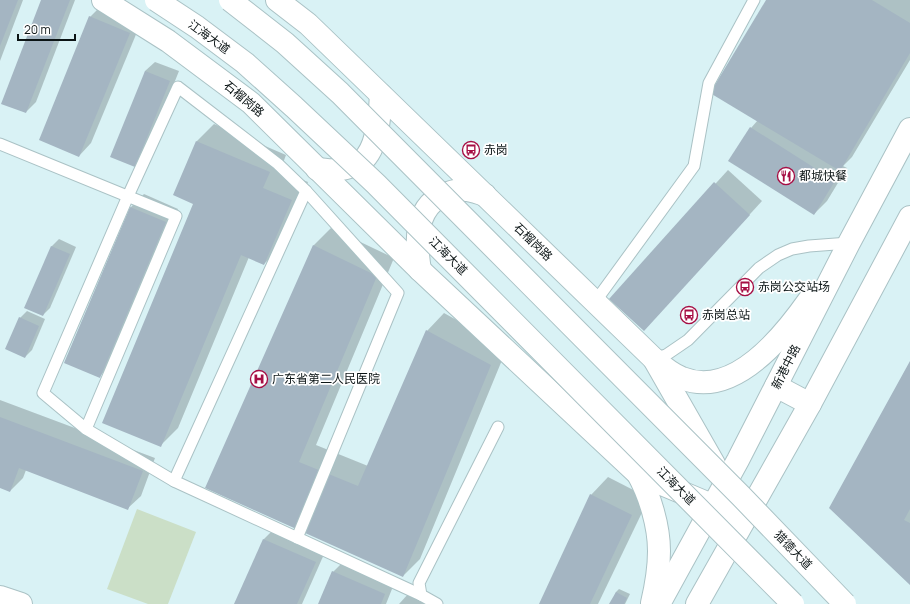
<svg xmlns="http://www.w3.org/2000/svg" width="910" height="604" font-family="Manrope,'Noto Sans SC',sans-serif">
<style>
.green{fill:#cbdfc7}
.shadow{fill:#0003}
.building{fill:#a4b5c2}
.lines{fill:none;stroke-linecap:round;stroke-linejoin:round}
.service-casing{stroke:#aac2c5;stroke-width:13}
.minor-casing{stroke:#aac2c5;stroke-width:24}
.tertiary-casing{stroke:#aac2c5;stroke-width:24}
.primary-casing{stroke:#aac2c5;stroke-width:24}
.service{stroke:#fff;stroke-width:11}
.minor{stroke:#fff;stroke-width:22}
.tertiary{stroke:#fff;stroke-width:22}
.primary{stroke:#fff;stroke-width:22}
.trunk-bridge-casing{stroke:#aac2c5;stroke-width:24;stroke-linecap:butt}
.trunk-bridge{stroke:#fff;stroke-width:22}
.labels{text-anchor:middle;stroke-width:3.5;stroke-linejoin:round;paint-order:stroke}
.street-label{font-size:12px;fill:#0b1415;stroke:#fff}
.poi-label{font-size:12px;fill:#0b1415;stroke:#fff;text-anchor:start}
</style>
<rect width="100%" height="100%" fill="#d9f2f5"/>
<path class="green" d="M137 509 196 532 168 604H148L107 589Z"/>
<g class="shadow">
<path d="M0 0H23L0 61Z"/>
<path d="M42 0H75L36 102 26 112Z"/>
<path d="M767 0H910V60L852 157 843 166 847 168 827 201 814 214 751 128 758 120Z"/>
<path d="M103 4 142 20 91 143 79 156 90 17Z"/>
<path d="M155 62 179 71 145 156 135 166 145 71Z"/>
<path d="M214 124 286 155 280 171 308 182 282 246 264 264 249 257 178 428 160 446 195 203 197 141Z"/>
<path d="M728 170 762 201 644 330 610 299Z"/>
<path d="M144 194 178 209 112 364 99 377 65 362 131 207Z"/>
<path d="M331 228 394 258 316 445 368 466 427 331 444 313 507 348 420 559 403 576 207 488 314 245Z"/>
<path d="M59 239 76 247 50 308 43 315 26 307 52 246Z"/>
<path d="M27 311 45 319 32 350 25 357 20 318Z"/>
<path d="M910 363V584L830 508Z"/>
<path d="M0 400 155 458 141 496 128 508 26 470 23 478 10 491 0 487Z"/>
<path d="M608 477 649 498 598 604H541L591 495Z"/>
<path d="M274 529 325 552 302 604H235L264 539Z"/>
<path d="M343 562 394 584 386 604H319L333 572Z"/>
<path d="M619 589 630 594 625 604H611L616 592Z"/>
<path d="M409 593 434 604H399Z"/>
</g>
<g class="building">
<path d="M0 0H18L0 46Z"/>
<path d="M41 0H70L26 113 1 104Z"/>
<path d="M766 0H872L910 23V53L840 171 710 93Z"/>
<path d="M89 16 130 33 79 157 39 140Z"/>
<path d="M145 71 170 81 135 167 110 157Z"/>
<path d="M750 127 835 181 814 215 728 161Z"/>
<path d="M196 141 270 172 263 188 292 200 264 265 241 255 161 447 102 423 193 204 173 195Z"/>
<path d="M714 182 750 215 644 331 609 299Z"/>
<path d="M130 207 166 222 100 378 64 363Z"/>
<path d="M313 245 377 276 299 462 358 486 426 330 491 365 403 577 205 488Z"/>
<path d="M51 246 70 254 43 316 24 308Z"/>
<path d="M19 317 39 326 25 358 5 349Z"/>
<path d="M910 361V509L904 520 910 523V585L829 508Z"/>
<path d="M0 417 143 471 128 510 19 468 10 492 0 488Z"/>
<path d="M590 494 632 515 590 604H539Z"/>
<path d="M263 539 316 562 297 604H234Z"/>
<path d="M332 571 385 594 381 604H318Z"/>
<path d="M616 592 627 598 624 604H609Z"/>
</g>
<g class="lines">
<g class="service-casing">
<g id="service">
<path d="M0 144 176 216 86 429"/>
<path d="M306 191 174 481 421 595"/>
<path d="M595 302 694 166 709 83 754 0"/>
<path d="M654 359 666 355 688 340 759 268 778 255 792 249 809 246 849 243"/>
<path d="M174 481 86 429 43 393 128 196 178 87 278 164 306 191 398 293 297 538"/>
<path d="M437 604 421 595 419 583 498 427"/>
</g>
</g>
<g class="minor-casing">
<path id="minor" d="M0 597 21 604"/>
</g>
<g class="tertiary-casing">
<g id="tertiary">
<path d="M103 0 168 41 251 103 420 270 638 474 745 519"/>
<path d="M277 0 308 24 654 359 714 464"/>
<path d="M317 169C323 169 330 171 336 170 344 169 355 166 362 161 378 148 380 114 381 95"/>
<path d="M420 270C415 241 415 204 448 193 454 191 460 189 467 190 472 191 479 193 485 195"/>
</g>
</g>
<g class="primary-casing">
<g id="primary">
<path d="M654 359C663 367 671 374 682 378 733 399 783 337 809 300"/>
<path d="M776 386 810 404"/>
<path d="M638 474C650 496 659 526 659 551 659 568 656 586 652 603"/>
<path d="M659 604 738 460 849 243 910 129"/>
<path d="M697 604 810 404 910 217"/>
</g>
</g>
<use href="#service" class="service"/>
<use href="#minor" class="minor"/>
<use href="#tertiary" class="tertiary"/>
<use href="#primary" class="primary"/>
<g class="trunk-bridge-casing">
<g id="trunk-bridge">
<path d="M156 0 197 27 245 63 294 107 376 184 793 604"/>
<path d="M230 0 285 43 340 93 741 496 845 604"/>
</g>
</g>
<use href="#trunk-bridge" class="trunk-bridge"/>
</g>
<defs>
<g id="bus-ring" transform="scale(0.9)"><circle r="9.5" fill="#fff" stroke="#a60e44" stroke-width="1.5"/><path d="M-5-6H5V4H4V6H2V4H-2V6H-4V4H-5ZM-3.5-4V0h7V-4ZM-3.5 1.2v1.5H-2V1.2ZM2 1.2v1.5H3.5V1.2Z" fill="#a60e44"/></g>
<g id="restaurant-ring" transform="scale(0.9)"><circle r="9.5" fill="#fff" stroke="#a60e44" stroke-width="1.5"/><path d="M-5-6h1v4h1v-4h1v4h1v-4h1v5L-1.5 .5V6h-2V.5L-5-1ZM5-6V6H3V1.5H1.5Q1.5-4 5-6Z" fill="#a60e44"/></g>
<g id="hospital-ring" transform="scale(0.9)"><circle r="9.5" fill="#fff" stroke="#a60e44" stroke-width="1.5"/><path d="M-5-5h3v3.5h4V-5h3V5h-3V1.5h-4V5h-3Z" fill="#a60e44"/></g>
</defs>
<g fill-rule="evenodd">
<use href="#bus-ring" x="471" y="150"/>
<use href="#restaurant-ring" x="786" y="176"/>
<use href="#bus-ring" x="745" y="287"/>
<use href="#bus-ring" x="689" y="315"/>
<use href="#hospital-ring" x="259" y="379"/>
</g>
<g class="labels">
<g class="street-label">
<text transform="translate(209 37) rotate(36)" y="4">江海大道</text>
<text transform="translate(244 99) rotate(40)" y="4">石榴岗路</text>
<text transform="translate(533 242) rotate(44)" y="4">石榴岗路</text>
<text transform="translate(448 256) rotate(45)" y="4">江海大道</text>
<text transform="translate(786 367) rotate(-63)" y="4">新港中路</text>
<text transform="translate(676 486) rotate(45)" y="4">江海大道</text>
<text transform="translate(793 550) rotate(46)" y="4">猎德大道</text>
</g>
<g class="poi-label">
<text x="484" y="154">赤岗</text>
<text x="799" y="180">都城快餐</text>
<text x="758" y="291">赤岗公交站场</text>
<text x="702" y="319">赤岗总站</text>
<text x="272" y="383">广东省第二人民医院</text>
</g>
</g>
<path d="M18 34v6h57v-6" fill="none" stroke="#0b1415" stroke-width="2"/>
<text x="24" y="34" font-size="12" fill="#0b1415" stroke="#ffffff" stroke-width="3" paint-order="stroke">20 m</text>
</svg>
